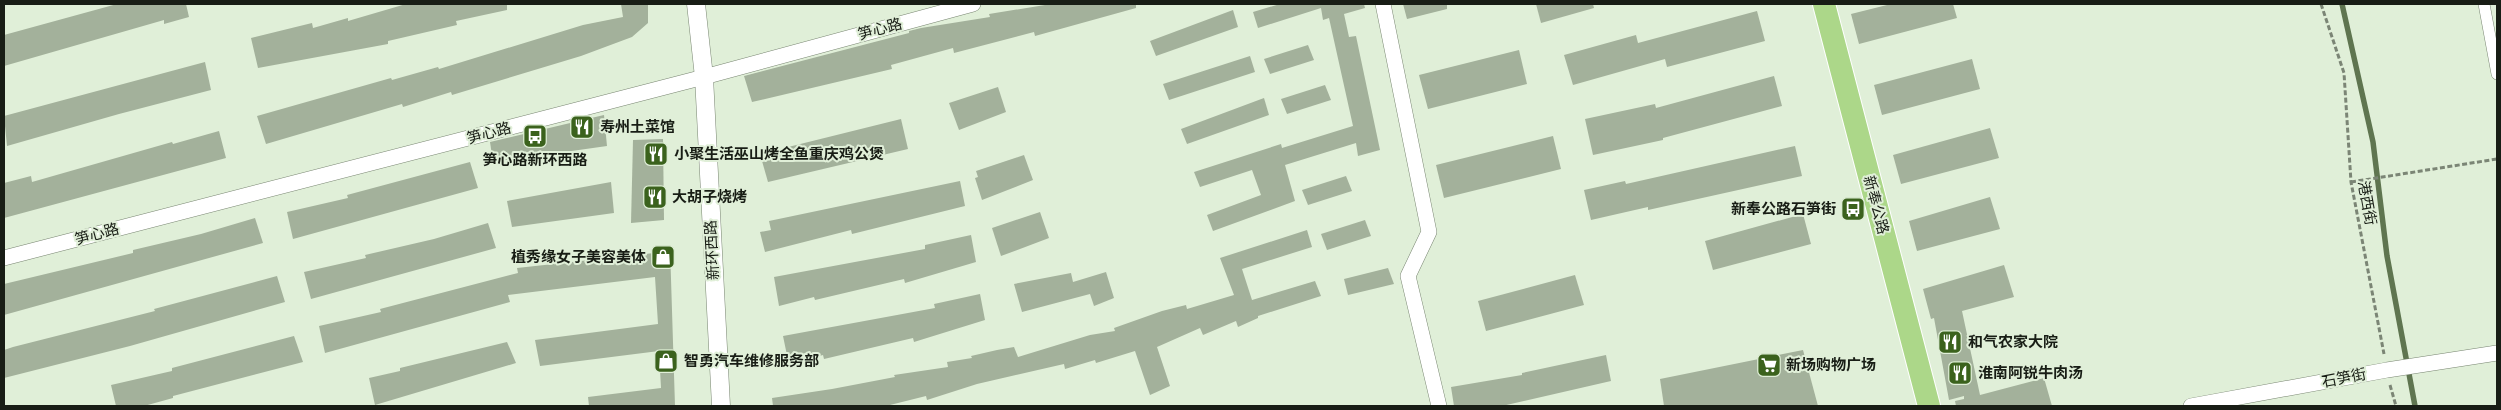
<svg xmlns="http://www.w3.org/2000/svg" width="2501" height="410" font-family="Barlow,'Noto Sans SC',sans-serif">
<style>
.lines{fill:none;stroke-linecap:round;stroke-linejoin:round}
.stream{stroke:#5f7550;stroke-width:5.5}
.building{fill:#a3b19b}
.pedestrian-casing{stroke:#788571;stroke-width:12}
.minor-casing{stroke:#788571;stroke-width:16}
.tertiary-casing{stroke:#788571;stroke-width:19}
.primary-casing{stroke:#fff;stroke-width:24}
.path{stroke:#7b8575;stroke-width:3;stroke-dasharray:5 2.5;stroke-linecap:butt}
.pedestrian{stroke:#fff;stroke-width:11}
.minor{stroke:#fff;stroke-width:15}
.tertiary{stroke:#fff;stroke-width:18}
.primary{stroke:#acd789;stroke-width:22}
.labels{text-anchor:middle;stroke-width:4;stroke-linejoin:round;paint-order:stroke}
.street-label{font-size:15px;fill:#181d15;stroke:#e0efd8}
.poi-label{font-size:15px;font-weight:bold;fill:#181d15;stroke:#e0efd8;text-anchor:start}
</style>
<rect width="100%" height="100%" fill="#e0efd8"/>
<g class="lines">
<path class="stream" d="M2342 4 2373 142 2387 256 2415 406"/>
</g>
<g class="building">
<path d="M117 4H186L189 17 164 24V20L4 66V35Z"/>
<path d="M406 4H507V10L456 21 457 25 388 41V44L258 68 251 38 312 23 313 28 348 18V21Z"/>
<path d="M621 4H648V23L632 37 581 56 452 95 451 92 403 107 402 104 266 144 257 116 391 78 392 80 438 67 439 69 583 25 623 17Z"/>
<path d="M1051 4H1136V8L1035 36 1034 32 954 53 953 48 891 65 892 69 752 102 744 76 909 33V31L921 28 990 17 989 14Z"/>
<path d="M1280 4H1364L1365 8 1344 14 1349 37 1356 36 1380 150 1358 156 1356 143 1285 165 1295 201 1213 231 1207 215 1261 195 1252 170 1200 187 1194 172 1281 144 1282 148 1353 126 1329 18 1323 20 1321 8 1258 28 1253 12Z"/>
<path d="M1403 4H1447V9L1407 19Z"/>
<path d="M1536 4H1593L1594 8 1541 23Z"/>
<path d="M1891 4H1953L1957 18 1859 44 1851 14Z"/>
<path d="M1233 10 1238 27 1156 56 1150 41Z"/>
<path d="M1757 11 1765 41 1667 67 1665 59 1573 85 1564 55 1636 35 1638 43Z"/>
<path d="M1308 45 1314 60 1270 74 1264 59Z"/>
<path d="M1519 50 1527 84 1428 109 1419 75Z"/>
<path d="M1250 56 1255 72 1169 100 1163 84Z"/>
<path d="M1972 59 1980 89 1882 115 1874 85Z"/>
<path d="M205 62 211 90 119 114 7 146 4 116Z"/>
<path d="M1774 76 1782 106 1663 138V140L1593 155 1585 119 1655 104 1656 108Z"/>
<path d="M1325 85 1331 100 1287 114 1281 99Z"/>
<path d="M998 87 1006 112 959 130 949 103Z"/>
<path d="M1264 98 1269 115 1187 144 1181 129Z"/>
<path d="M604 115 607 146 493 162 490 142Z"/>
<path d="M901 119 908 149 768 182 760 154Z"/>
<path d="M1990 128 1999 158 1901 184 1893 155Z"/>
<path d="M219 131 226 158 4 218V183L31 176 32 182 172 142 173 144Z"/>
<path d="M1553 136 1561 169 1444 198 1436 165Z"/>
<path d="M663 139 664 220 631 223 633 140Z"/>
<path d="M1795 146 1802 176 1648 210V207L1591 220 1584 190 1625 181 1626 184Z"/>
<path d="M1024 155 1033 180 982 200 975 178 978 177 976 171Z"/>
<path d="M470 162 478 188 293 239 287 212 348 198 347 195Z"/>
<path d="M1346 176 1352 191 1308 205 1302 190Z"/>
<path d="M960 181 965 206 852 234 851 230 765 252 760 232 771 230 769 221Z"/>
<path d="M611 182 614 213 512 227 507 201Z"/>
<path d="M1990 197 2000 229 1917 251 1909 221Z"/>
<path d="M1040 212 1049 238 1001 256 992 228Z"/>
<path d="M1803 214 1811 244 1713 270 1705 241Z"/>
<path d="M255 218 263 243 4 315V284L133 253V250L201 234Z"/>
<path d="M1365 220 1371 236 1327 250 1321 234Z"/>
<path d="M488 223 496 248 311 299 304 272 366 258 365 255 434 239Z"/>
<path d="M1307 230 1312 247 1242 269 1252 300 1315 281 1321 296 1258 316V318L1238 327 1236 321 1203 335 1200 328 1157 347 1170 386 1150 395 1135 351 1096 363 1095 360 1065 369 1064 364 977 384 927 400 926 396 886 406H773L772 398 832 389 895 377 894 375 948 367 947 362 972 358 971 356 997 350 1014 347 1018 357 1090 335 1115 331 1114 328 1162 311 1186 305 1187 309 1234 295 1220 258Z"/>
<path d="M971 235 976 262 905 283 904 279 815 300 814 297 779 306 774 277 925 249V245Z"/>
<path d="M670 247 675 406H589L588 397 661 388 659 351 540 366 535 340 658 324 655 277 508 295 510 302 325 353 319 326 381 312 380 309 518 273 517 268 654 253V250Z"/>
<path d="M2004 265 2014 297 1962 311 1980 395 2044 378 2052 406H1956L1955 401 1964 399V396L1949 400 1934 318 1931 319 1923 289Z"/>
<path d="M1388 268 1394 284 1348 295 1344 279Z"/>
<path d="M1106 272 1114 298 1094 306 1090 294 1022 312 1014 284 1071 273 1073 282Z"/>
<path d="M1575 275 1584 305 1486 331 1478 301Z"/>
<path d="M277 276 285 302 130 346 4 378V350L13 347 155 311 154 309Z"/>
<path d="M980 294 985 320 914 342 913 338 824 359 823 355 789 365 783 336 935 308 934 304Z"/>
<path d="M294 336 303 362 173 396V398L144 406H116L111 385 172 371V368Z"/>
<path d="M507 342 516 363 375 405 369 378 400 371V368Z"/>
<path d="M1803 350 1818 406H1664L1660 379Z"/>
<path d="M1606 355 1611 381 1502 406H1454L1451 387 1522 375V373Z"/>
</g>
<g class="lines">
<g class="pedestrian-casing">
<path id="pedestrian" d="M2484 4 2497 74"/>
</g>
<g class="minor-casing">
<g id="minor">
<path d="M1383 4 1429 232 1408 276 1439 406"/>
<path d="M4 258 704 77 973 4"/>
<path d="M2191 406 2387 370 2497 353"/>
</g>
</g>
<g class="tertiary-casing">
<path id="tertiary" d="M696 4 704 77 721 406"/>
</g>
<g class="primary-casing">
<path id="primary" d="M1824 4 1929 406"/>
</g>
<g class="path">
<path d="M2321 4 2344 73 2351 182 2384 354"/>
<path d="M2351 182 2497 159"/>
<path d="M2390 385 2396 406"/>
</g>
<use href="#pedestrian" class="pedestrian"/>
<use href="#minor" class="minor"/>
<use href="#tertiary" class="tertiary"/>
<use href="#primary" class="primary"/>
</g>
<defs>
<g id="restaurant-square" transform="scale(1.25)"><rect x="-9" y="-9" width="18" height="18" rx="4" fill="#3b621d" stroke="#e0efd8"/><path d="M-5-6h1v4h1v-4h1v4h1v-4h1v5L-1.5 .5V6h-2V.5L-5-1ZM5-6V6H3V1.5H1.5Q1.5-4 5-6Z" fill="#fff"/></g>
<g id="bus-square" transform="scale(1.25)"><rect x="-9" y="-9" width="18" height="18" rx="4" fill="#3b621d" stroke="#e0efd8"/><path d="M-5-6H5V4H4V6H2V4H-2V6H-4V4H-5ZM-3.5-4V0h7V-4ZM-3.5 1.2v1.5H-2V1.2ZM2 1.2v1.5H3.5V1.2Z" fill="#fff"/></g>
<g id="shop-square" transform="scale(1.25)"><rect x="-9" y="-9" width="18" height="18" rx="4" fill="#3b621d" stroke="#e0efd8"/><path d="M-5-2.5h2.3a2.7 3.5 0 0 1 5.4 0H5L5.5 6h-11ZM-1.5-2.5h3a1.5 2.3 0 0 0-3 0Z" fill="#fff"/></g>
<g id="supermarket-square" transform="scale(1.25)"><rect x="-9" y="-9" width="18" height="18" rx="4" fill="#3b621d" stroke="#e0efd8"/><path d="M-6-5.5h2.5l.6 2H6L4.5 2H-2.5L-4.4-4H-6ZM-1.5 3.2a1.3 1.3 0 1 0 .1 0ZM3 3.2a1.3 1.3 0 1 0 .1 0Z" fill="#fff"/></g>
</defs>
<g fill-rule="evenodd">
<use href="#restaurant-square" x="582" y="127"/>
<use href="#bus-square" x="535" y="136"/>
<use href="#restaurant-square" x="656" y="154"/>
<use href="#restaurant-square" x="655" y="197"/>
<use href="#bus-square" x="1853" y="209"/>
<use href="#shop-square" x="663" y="257"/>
<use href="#restaurant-square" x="1950" y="342"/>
<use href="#shop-square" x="666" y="361"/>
<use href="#supermarket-square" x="1769" y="365"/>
<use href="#restaurant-square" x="1960" y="373"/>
</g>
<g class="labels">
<g class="street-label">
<text transform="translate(880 29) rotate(-15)" y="5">笋心路</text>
<text transform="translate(489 133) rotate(-15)" y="5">笋心路</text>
<text transform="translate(2367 203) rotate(80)" y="5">港西街</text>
<text transform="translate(1876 205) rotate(75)" y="5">新奉公路</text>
<text transform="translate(97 234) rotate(-15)" y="5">笋心路</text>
<text transform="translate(712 250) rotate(-93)" y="5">新环西路</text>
<text transform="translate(2344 378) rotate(-11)" y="5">石笋街</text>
</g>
<g class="poi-label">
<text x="600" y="132">寿州土菜馆</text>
<text x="674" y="159">小聚生活巫山烤全鱼重庆鸡公煲</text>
<text x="535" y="165" text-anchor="middle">笋心路新环西路</text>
<text x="672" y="202">大胡子烧烤</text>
<text x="1836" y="214" text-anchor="end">新奉公路石笋街</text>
<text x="646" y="262" text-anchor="end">植秀缘女子美容美体</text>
<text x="1968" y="347">和气农家大院</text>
<text x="684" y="366">智勇汽车维修服务部</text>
<text x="1786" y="370">新场购物广场</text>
<text x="1978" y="378">淮南阿锐牛肉汤</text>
</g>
</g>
<rect width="2501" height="410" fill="none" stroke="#181d15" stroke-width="10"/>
</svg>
